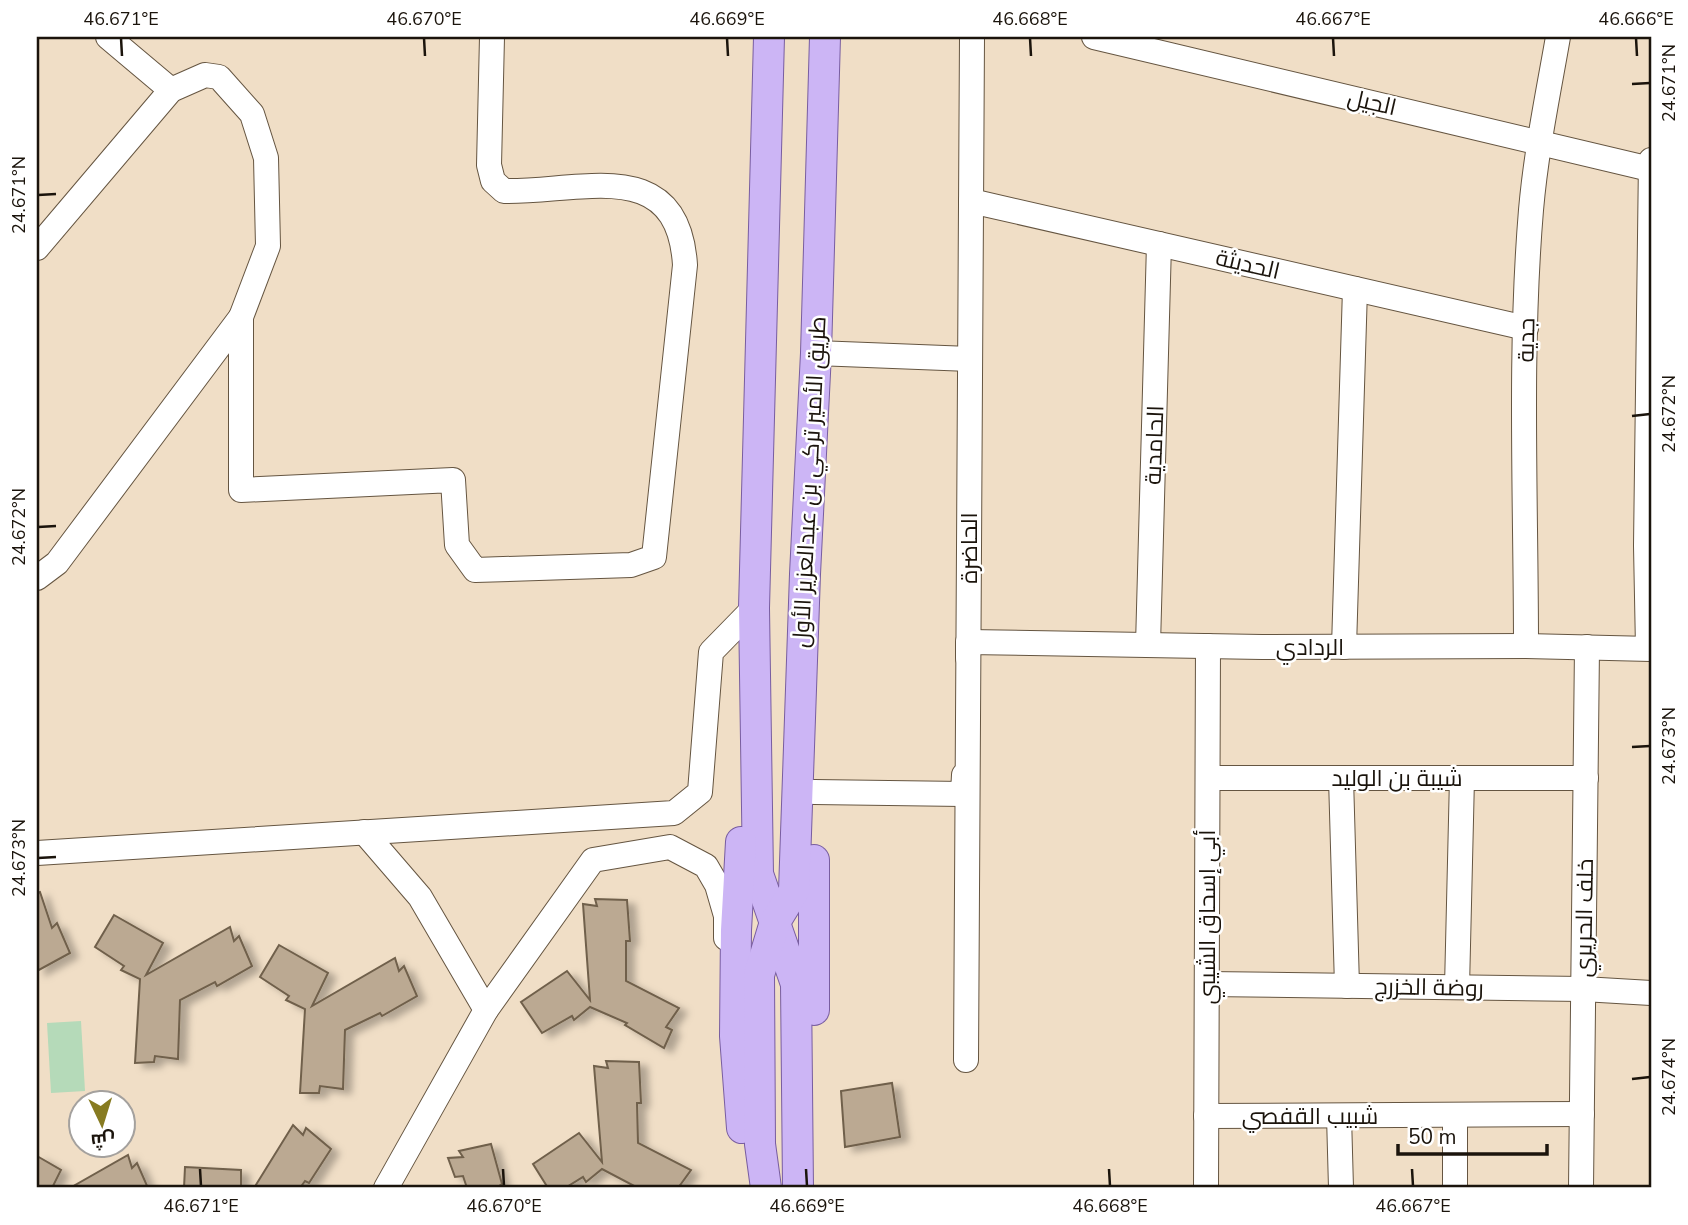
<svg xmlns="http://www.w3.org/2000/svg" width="1688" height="1225" font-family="'Nunito Sans',Cairo,sans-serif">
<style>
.green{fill:#b5dab9}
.building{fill:#bba992;stroke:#70604b;stroke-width:2;filter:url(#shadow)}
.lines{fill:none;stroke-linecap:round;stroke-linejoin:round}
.minor-casing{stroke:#655541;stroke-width:26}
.major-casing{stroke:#785da0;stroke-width:32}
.minor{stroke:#fff;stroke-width:24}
.major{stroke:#ccb5f5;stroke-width:30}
.ticks{fill:none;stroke:#1b140c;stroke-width:2.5}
.labels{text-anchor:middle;stroke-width:5;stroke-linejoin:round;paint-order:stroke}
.street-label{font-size:23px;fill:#1b140c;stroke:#fff}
.neatline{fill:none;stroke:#1b140c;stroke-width:2.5}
.ticks-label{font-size:18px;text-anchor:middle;fill:#1b140c}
</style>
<defs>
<filter id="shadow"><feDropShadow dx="8" dy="4.5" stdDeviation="3.5" flood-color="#0004"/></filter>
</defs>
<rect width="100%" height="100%" fill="#f0dec6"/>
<path class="green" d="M81 1021 85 1091 51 1093 47 1023Z"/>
<g class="building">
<path d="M40 892 52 928 57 923 70 953 37 971V893Z"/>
<path d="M595 899 627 900 630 941H626V981L679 1008 666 1027 672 1030 664 1048 625 1025 627 1023 590 1007 574 1020 572 1016 542 1033 521 1002 567 971 590 1000 583 904 597 906Z"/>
<path d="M114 915 163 943 146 975 230 927 234 941 239 936 252 966 217 986 215 982 180 1000 178 1059 155 1056 154 1062 135 1063 140 979 121 970 124 966 95 947Z"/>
<path d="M279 945 328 973 312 1006 395 958 399 971 404 966 417 996 382 1016 380 1013 345 1030 343 1089 320 1086 319 1093H300L305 1009 286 1000 289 996 260 977Z"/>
<path d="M606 1061 639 1062 641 1103H637L638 1143 691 1170 678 1188H638L602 1169 586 1182 583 1177 565 1188H548L533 1164 579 1133 602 1162 594 1066 608 1068Z"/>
<path d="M892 1083 900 1137 845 1147 841 1091Z"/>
<path d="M293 1125 303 1135 306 1128 331 1149 309 1183 305 1181 300 1188H254Z"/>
<path d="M491 1144 502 1184 499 1186V1188H467L463 1176 455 1177 448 1158 463 1157 459 1151Z"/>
<path d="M128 1155 132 1168 137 1163 148 1188H70Z"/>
<path d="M37 1156 61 1170 52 1188H37Z"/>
<path d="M185 1167 241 1170V1188H184Z"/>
</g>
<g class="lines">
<g class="minor-casing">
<g id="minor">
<path d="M108 37 171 90"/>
<path d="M1094 37 1650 169"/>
<path d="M971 201 1526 328"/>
<path d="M37 248 171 90 205 75 219 77 252 114 266 158 268 246 241 317 57 563 37 578"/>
<path d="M241 317V490L453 480 457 545 475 570 631 565 654 557 685 265C678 153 579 193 504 191L493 181 489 165 492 37"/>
<path d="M816 353 970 359"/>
<path d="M1148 645 1159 244"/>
<path d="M1526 646C1526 501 1519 355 1531 210 1536 152 1548 94 1558 37"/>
<path d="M1344 647 1355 289"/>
<path d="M1648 648 1646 546 1651 160"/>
<path d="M968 658V642L1262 647 1526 646 1651 649"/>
<path d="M1208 778H1586"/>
<path d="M1341 778 1347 986"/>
<path d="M814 792 963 794 964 775"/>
<path d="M364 832 420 897 486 1010"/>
<path d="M37 853 674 813 700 792 711 652 754 608"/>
<path d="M1207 984 1583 989 1651 993"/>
<path d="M1457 987 1462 778"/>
<path d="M966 1060 972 37"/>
<path d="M1206 1116 1582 1114"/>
<path d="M1339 1116 1341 1188"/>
<path d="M386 1188 486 1010 593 860 670 847 706 866 717 885 726 916V938"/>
<path d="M1206 1188 1208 646"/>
<path d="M1455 1188V1115"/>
<path d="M1581 1188 1587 647"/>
</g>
</g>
<g class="major-casing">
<g id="major">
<path d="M769 37 754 608 758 874 796 984 798 1188"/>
<path d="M741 842 736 930 735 1036 742 1128"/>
<path d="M814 1010V860"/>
<path d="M766 1188 760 1144 759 975 775 922 794 891 805 574 816 353 825 37"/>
</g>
</g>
<use href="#minor" class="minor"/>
<use href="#major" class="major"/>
</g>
<path class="ticks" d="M121 38 122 56M424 38 425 56M727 38 728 56M1030 38 1031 56M1333 38 1334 56M1636 38 1637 56M1632 84 1650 83M38 195 56 194M1632 416 1650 414M38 527 56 526M1632 747 1650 746M38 858 56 857M1632 1079 1650 1077M200 1169 201 1186M503 1169 504 1186M806 1169 807 1186M1109 1169 1110 1186M1412 1169 1413 1186"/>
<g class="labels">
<g class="street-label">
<text transform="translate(1372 102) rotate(13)" y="8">الجيل</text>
<text transform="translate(1248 264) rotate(13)" y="8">الحديثة</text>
<text transform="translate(1526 340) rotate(-89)" y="8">جدية</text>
<text transform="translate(1154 445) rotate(-88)" y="8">الحامدية</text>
<text transform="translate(809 482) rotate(-87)" y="8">طريق الأمير تركي بن عبدالعزيز الأول</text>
<text transform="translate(969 548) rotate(-90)" y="8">الحاضرة</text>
<text x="1310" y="655">الردادي</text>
<text x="1397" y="786">شيبة بن الوليد</text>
<text transform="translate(1207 917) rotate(-90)" y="8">أبي إسحاق الشيبي</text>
<text transform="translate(1584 918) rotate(-89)" y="8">خلف الحريري</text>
<text transform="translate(1429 987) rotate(1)" y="8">روضة الخزرج</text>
<text x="1310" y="1124">شبيب القفصي</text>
</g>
</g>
<rect width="1688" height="1225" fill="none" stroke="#ffffff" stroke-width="77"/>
<g transform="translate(102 1124) rotate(176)"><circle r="33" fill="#ffffff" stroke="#a4a19e" stroke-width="2"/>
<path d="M0-5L12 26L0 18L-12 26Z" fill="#877b21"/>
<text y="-10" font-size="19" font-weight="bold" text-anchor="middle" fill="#1b140c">ش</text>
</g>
<path d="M1398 1144v10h149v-10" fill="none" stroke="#1b140c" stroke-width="3.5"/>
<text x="1408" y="1144" font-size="21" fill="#1b140c" stroke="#ffffff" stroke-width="5" paint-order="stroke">50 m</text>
<rect x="38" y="38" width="1612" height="1148" class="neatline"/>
<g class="ticks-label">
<text x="121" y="25">46.671°E</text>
<text x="424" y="25">46.670°E</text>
<text x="727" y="25">46.669°E</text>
<text x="1030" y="25">46.668°E</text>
<text x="1333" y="25">46.667°E</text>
<text x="1636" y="25">46.666°E</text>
<text transform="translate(1669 83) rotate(-90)" y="6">24.671°N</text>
<text transform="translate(19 195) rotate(-90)" y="6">24.671°N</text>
<text transform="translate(1669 414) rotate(-90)" y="6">24.672°N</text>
<text transform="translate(19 527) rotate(-90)" y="6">24.672°N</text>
<text transform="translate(1669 746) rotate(-90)" y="6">24.673°N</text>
<text transform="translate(19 858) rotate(-90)" y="6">24.673°N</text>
<text transform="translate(1669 1077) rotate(-90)" y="6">24.674°N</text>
<text x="201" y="1212">46.671°E</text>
<text x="504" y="1212">46.670°E</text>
<text x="807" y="1212">46.669°E</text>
<text x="1110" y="1212">46.668°E</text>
<text x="1413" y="1212">46.667°E</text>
</g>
</svg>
